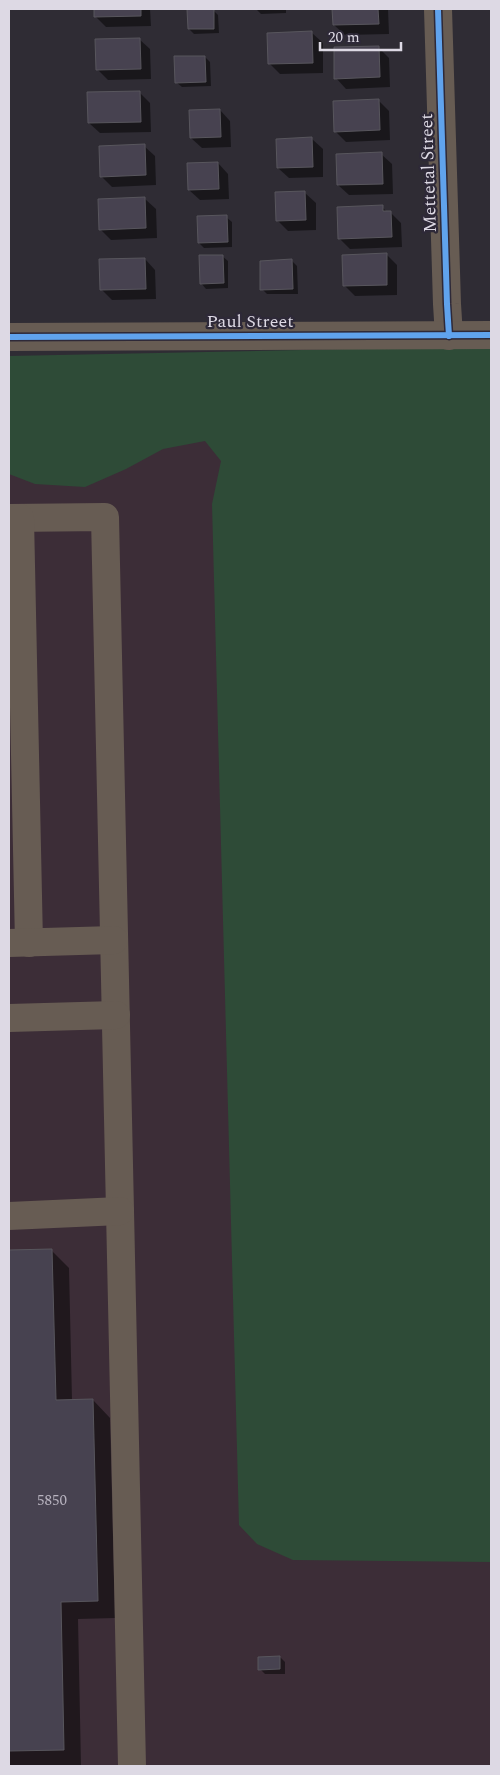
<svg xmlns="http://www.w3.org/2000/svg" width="500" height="1775" font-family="Spectral,serif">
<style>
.commercial{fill:#3c2d37}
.green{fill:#2e4b37}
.shadow{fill:#0007}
.building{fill:#474250;stroke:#58565d}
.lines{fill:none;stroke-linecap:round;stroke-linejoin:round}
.minor{stroke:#675c53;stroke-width:28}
.cycleway-casing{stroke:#2e2938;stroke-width:9}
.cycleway{stroke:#60a3ed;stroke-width:6}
.labels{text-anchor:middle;stroke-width:4.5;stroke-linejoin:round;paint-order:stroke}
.number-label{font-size:15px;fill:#b8b3bf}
.street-label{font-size:18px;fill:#ddd9e4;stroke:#2e2938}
</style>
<rect width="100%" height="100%" fill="#2f2c34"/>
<path class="commercial" d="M491 347V1766H9V361Z"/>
<path class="green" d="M491 346V1562L293 1560 257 1544 239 1525 212 504 221 461 205 441 163 449 126 469 85 487 35 484 9 474V356Z"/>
<g class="shadow">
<path d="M95 9H150L151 26 106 27 96 17Z"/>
<path d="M256 9H286V13L261 14Z"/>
<path d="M334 9H388L389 34 345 35 334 25Z"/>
<path d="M213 10 218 15 219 33 194 34 189 29Z"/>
<path d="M312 33 323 43V73L280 74 270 64Z"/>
<path d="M139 39 150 49 151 79 108 80 97 69Z"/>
<path d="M378 47 389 58 390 87 346 89 336 78Z"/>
<path d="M205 57 210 62 211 86 182 87 176 82Z"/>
<path d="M139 92 150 103 151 132 100 133 89 123Z"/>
<path d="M379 101 389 111 390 140 346 142 335 131Z"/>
<path d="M220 110 230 121 231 147 202 148 191 138Z"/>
<path d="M312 139 323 149V177L289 178 278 168Z"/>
<path d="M144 146 155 156 156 185 112 187 101 176Z"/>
<path d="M381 154 392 164 393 194 349 195 338 185Z"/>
<path d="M218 163 228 174 229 199 200 200 189 190Z"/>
<path d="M305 193 316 203V230L288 231 277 220Z"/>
<path d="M145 199 156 209 157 238 111 240 100 229Z"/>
<path d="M382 207 387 212H390L401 223 402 247 350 249 339 238Z"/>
<path d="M226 217 232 222V247L204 248 199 243Z"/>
<path d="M386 254 397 265V295L355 296 344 285Z"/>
<path d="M222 256 228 261V288L206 289 201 283Z"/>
<path d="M145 259 155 270 156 299 112 300 102 290Z"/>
<path d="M292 261 297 266 298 294H267L262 289Z"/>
<path d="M51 1250 69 1268 72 1400H93L110 1418 115 1618 78 1619 81 1766H9V1252Z"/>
<path d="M280 1657 285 1662V1674H265L260 1669Z"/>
</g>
<g class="building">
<path d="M94 9H141V16L94 17Z"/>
<path d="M187 9H214V29H188Z"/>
<path d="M332 9H378L379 24 333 25Z"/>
<path d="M312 31 313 63 268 64 267 33Z"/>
<path d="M140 38 141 69 96 70 95 39Z"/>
<path d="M379 46 380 77 334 79V47Z"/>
<path d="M174 56H205L206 82 175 83Z"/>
<path d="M140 91 141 122 88 123 87 92Z"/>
<path d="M379 99 380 130 334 132 333 101Z"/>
<path d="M220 109 221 137 190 138 189 110Z"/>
<path d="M312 137 313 167 277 168 276 139Z"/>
<path d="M145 144 146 175 100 177 99 146Z"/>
<path d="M382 152 383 184 337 185 336 154Z"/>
<path d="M218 162 219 189 188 190 187 163Z"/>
<path d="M305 191 306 220 276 221 275 192Z"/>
<path d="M145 197 146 228 99 230 98 199Z"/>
<path d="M383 205V211H391L392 237 338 239 337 207Z"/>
<path d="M227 215 228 242 198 243 197 216Z"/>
<path d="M387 253V285L343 286 342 255Z"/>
<path d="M199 255H223L224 283 200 284Z"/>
<path d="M145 258 146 289 100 290 99 259Z"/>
<path d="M292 259 293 289 260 290V261Z"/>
<path d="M52 1249 56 1400 93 1399 98 1601 61 1602 64 1750 9 1751V1250Z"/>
<path d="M280 1656V1669L258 1670V1657Z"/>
</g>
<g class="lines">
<g class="minor">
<path d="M438 9 447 304 449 336"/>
<path d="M9 337 491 335"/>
<path d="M9 518 105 517 132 1766"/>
<path d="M20 518 29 943"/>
<path d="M9 943 114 940"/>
<path d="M9 1018 116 1015"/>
<path d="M9 1216 120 1211"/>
</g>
<g class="cycleway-casing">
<g id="cycleway">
<path d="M438 9 447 304 449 336"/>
<path d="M9 337 491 335"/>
</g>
</g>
<use href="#cycleway" class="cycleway"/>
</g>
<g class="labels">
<g class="number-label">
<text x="52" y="1505">5850</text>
</g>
<g class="street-label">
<text transform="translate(428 173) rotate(-92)" y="6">Mettetal Street</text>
<text x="250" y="327">Paul Street</text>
</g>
</g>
<rect width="500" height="1775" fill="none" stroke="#ddd9e4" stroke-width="20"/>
<path d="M320 42v8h81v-8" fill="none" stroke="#ddd9e4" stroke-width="2.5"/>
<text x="328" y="42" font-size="15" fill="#ddd9e4" stroke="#2e2938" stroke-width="4" paint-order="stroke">20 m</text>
</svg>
